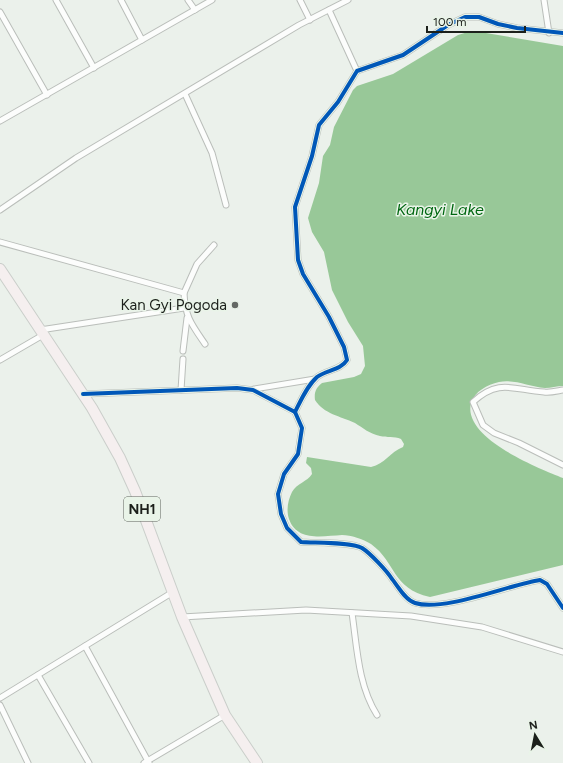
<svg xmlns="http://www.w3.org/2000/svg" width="563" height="763" font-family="Figtree,sans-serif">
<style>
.water{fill:#98c898}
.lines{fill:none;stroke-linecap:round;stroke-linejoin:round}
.street-casing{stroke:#babeba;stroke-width:7}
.highway-casing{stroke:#caceca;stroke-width:12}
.street{stroke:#fcfdfc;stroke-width:5}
.highway{stroke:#f5efef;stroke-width:10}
.cycleway-casing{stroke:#e9f4e8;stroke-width:6}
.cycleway{stroke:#0057b8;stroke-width:4}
.poi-dot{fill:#646964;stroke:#e9f4e8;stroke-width:1.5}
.labels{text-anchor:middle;stroke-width:3;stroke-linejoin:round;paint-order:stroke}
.shield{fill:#e9f4e8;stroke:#5a6058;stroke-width:1}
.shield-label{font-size:14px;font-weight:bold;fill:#1c201b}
.poi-label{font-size:15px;fill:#1c201b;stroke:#e9f4e8;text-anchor:end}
.water-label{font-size:16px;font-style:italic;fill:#006711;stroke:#e9f4e8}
</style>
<rect width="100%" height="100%" fill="#ebf1eb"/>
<path class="water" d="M468 32H480L563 46V386C557 386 551 388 545 388 529 387 515 379 499 382 487 385 475 391 471 403 462 438 538 468 563 478V565L430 597C391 588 397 563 371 544 363 539 351 535 342 535 323 536 297 542 289 519 286 510 288 500 292 492 297 483 307 482 312 474L311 468 306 463 307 457 371 467C385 464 390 452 403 447L404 444 401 439C394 436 387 438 380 436 370 434 363 428 355 423 340 416 324 414 315 400 314 392 316 388 322 383L354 377 361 374 365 366 363 346 348 322 332 290 324 252 312 232 308 218 319 183 323 156 330 145 334 127 353 90 357 86 393 74 458 35Z"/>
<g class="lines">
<g class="street-casing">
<g id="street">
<path d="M56 0 94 68"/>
<path d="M121 0 142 40"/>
<path d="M188 0 195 10"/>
<path d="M300 0 310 20"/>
<path d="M544 0 549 33"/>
<path d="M329 10 357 71"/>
<path d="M0 12 47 95"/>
<path d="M185 94 212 153 226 205"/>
<path d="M0 121 212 0"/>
<path d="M0 210 76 158 299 25 348 0"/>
<path d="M0 242 184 293C185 317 192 325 205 344"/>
<path d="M184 293 197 264 214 245"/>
<path d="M40 330 184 308"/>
<path d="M183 351 187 318"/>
<path d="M0 360 43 335"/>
<path d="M254 389 315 379"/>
<path d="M181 390 183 359"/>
<path d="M563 390C557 391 550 393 544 392 514 390 499 378 473 402L483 425 494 433 519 443 563 465"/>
<path d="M84 394 237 388 253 390 295 412 302 428 298 454 284 474 278 494 281 514 287 528 301 542C316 543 351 542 362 548 370 553 387 571 392 579 398 586 405 600 415 603 444 612 508 585 540 580L547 584 563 608"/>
<path d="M295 412C301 400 307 386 317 377 326 370 341 370 347 360L344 347 329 317 303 274 298 260 295 207 312 156 319 125 338 102 357 71 403 55 448 25 465 17H479L498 24 517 28 563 33"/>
<path d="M352 613C357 647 358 685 377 715"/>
<path d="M182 617 306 610 411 616 482 627 563 652"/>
<path d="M85 646 149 763"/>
<path d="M38 675 89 763"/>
<path d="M0 698 173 592"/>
<path d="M0 705 28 763"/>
<path d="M144 763 225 715"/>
</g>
</g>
<g class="highway-casing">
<path id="highway" d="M0 269 92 408 120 458 135 491 182 617 210 681 225 715 257 763"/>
</g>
<use href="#street" class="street"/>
<use href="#highway" class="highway"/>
<g class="cycleway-casing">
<g id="cycleway">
<path d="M83 394 237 388 253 390 295 412 302 428 298 454 284 474 278 494 281 514 287 528 301 542C316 543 351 542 362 548 370 553 387 571 392 579 398 586 405 600 415 603 444 612 508 585 540 580L547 584 563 608"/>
<path d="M295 412C301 400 307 386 317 377 326 370 341 370 347 360L344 347 329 317 303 274 298 260 295 207 312 156 319 125 338 102 357 71 403 55 448 25 465 17H479L498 24 517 28 563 33"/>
</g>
</g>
<use href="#cycleway" class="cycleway"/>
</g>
<circle class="poi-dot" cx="235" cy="305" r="4"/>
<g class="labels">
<rect class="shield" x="124" y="497" width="36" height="24" rx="3"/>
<g class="shield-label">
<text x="142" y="514">NH1</text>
</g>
<g class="poi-label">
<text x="227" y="310">Kan Gyi Pogoda</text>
</g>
<g class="water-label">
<text x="440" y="215">Kangyi Lake</text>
</g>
</g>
<g transform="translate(535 735) rotate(350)" stroke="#e9f4e8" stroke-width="3" paint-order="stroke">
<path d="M0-3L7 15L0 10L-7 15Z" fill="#1c201b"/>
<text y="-6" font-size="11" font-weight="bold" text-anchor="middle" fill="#1c201b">N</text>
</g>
<path d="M427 26v6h98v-6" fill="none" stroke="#1c201b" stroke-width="2"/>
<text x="433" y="26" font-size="12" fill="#1c201b" stroke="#e9f4e8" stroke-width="3" paint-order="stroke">100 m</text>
</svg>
